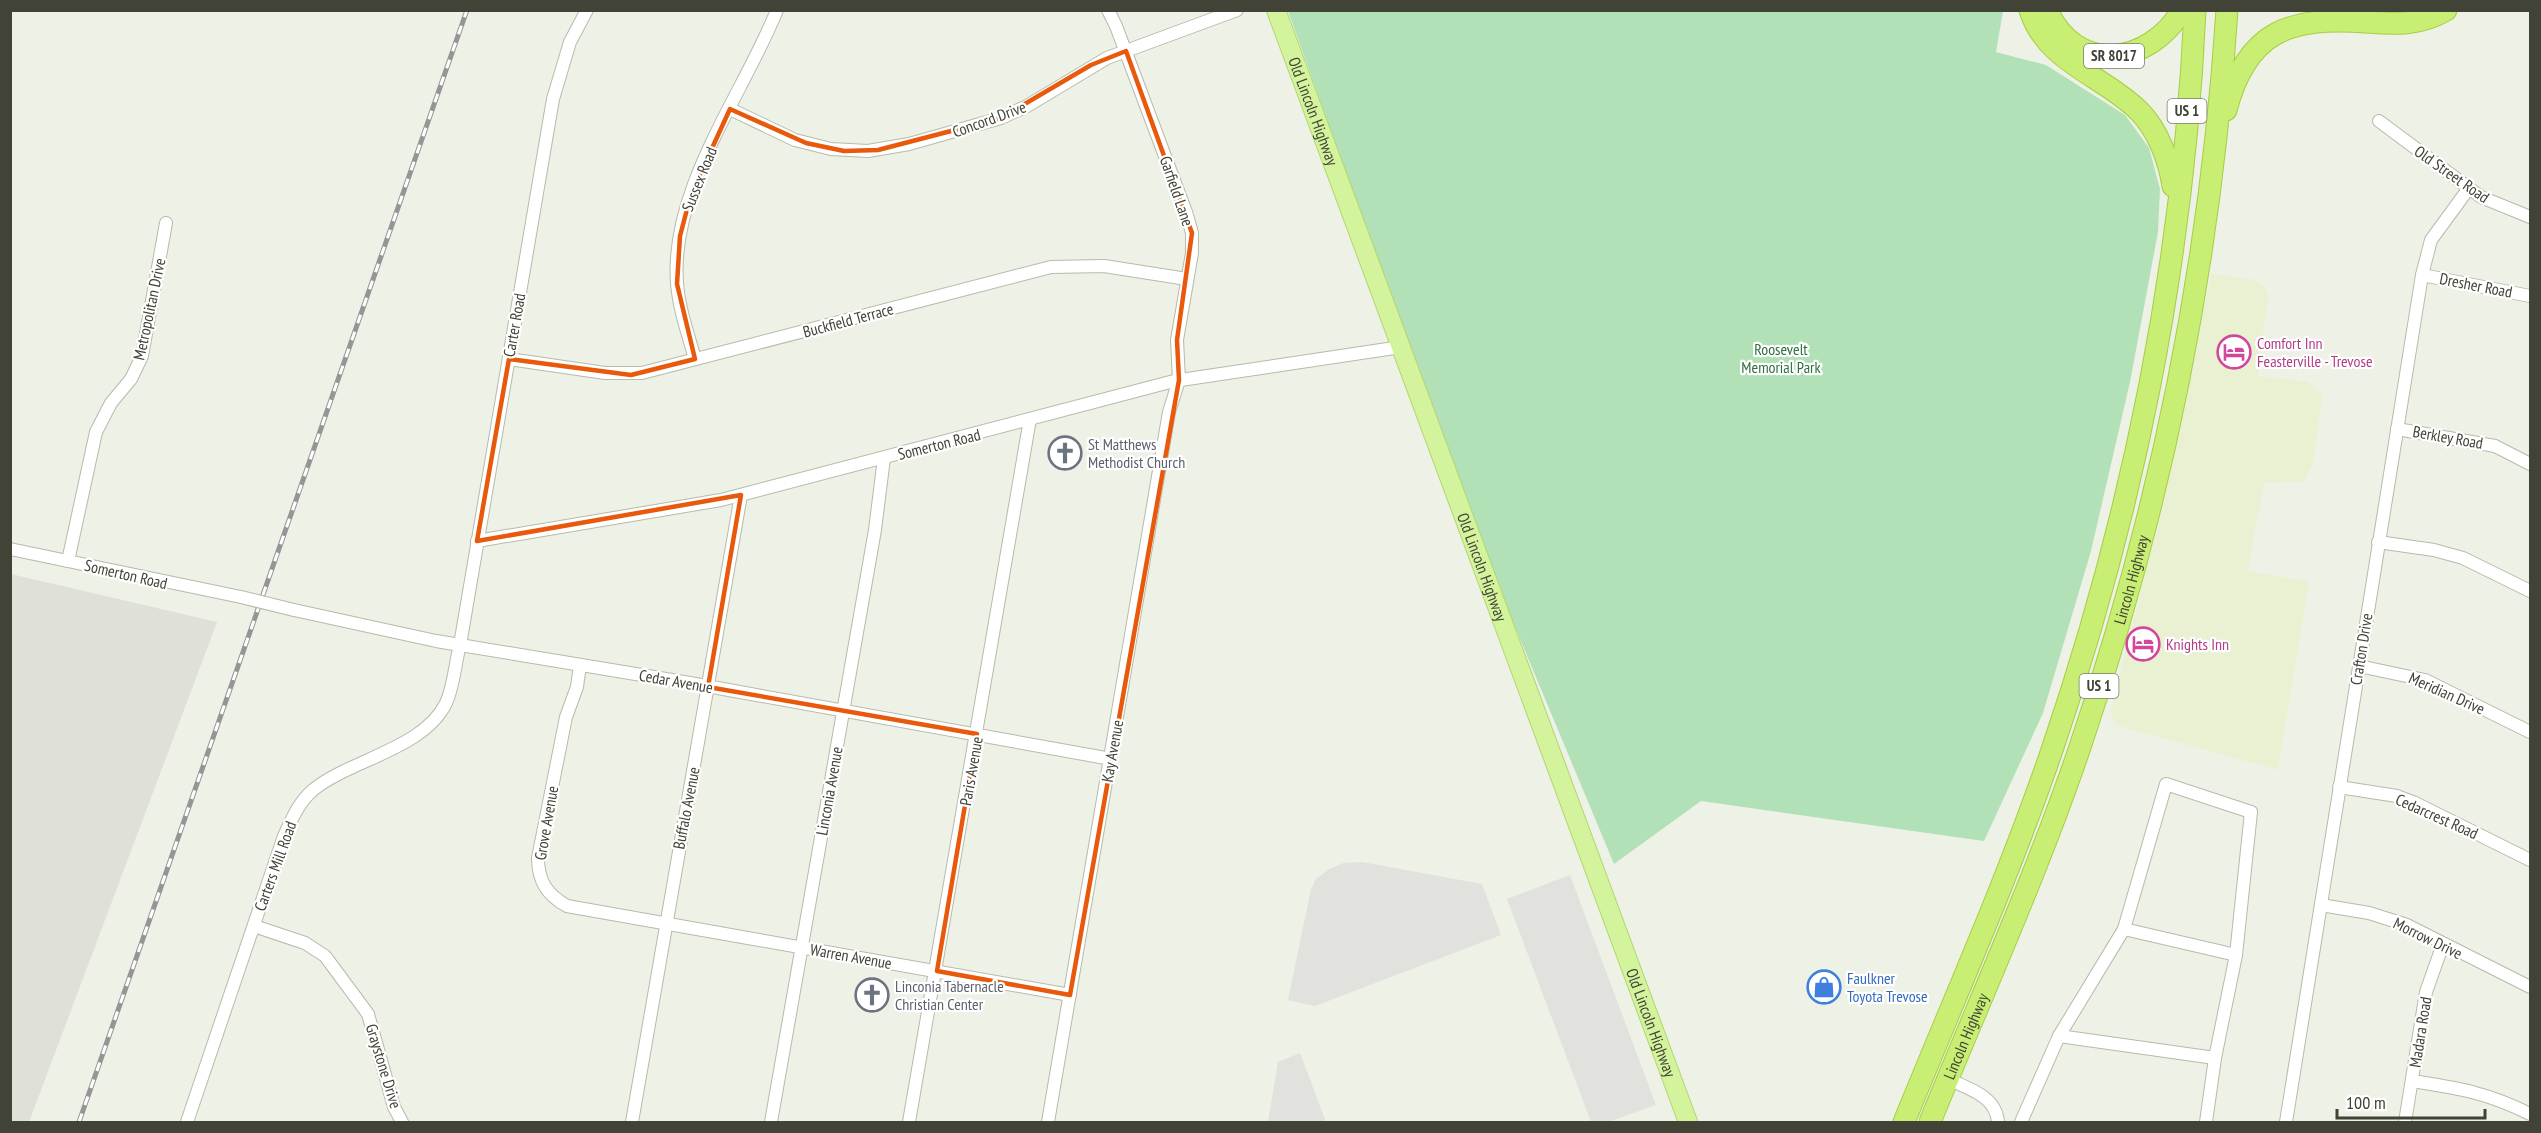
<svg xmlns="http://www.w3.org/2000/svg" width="2541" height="1133" font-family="'PT Sans Narrow',sans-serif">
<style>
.commercial{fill:#eaf1d3}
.industrial{fill:#dfe0d8}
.green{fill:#b3e1b7}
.parking{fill:#e1e2de}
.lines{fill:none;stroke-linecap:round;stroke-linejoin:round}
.street-casing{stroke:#b6bbaa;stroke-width:14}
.primary-casing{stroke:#b3d66f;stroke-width:20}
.highway-casing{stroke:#a7cc45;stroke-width:23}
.street{stroke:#fff;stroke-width:12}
.primary{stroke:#d4f39d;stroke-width:18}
.highway{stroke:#c8ee74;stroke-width:21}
.rail-casing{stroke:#959595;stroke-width:5}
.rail{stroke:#fff;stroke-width:3;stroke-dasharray:9;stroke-linecap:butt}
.street-bridge-casing{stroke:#b6bbaa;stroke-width:14;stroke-linecap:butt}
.street-bridge{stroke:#fff;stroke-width:12}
.marked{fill:none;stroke:#e8590c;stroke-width:4.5;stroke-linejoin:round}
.labels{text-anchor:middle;stroke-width:4.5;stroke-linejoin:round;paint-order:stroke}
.shield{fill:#fff;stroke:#797b72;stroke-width:1.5}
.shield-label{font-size:15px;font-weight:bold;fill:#404336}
.street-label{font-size:16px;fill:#404336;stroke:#fff}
.hotel-label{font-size:16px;fill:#b23c85;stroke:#fff;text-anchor:start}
.park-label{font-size:16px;fill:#306e40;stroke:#fff}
.worship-label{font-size:16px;fill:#5b616d;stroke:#fff;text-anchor:start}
.shop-label{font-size:16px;fill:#366cbe;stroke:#fff;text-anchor:start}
</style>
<rect width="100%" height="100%" fill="#edf1e6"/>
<path class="commercial" d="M2211 274 2252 279 2264 286 2268 296 2258 376 2308 382 2323 395 2312 466 2304 481 2264 483 2248 571 2309 582 2278 770 2116 725 2110 712 2163 506Z"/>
<path class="industrial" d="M11 574 217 622 29 1122H10Z"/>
<path class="green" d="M1288 11H2003L1996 52 2046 65 2125 115 2149 148 2160 189 2158 232 2130 382 2091 551 2043 713 1984 841 1701 801 1614 864 1472 524Z"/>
<g class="parking">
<path d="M1362 862 1482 884 1501 935 1315 1006 1288 1000 1311 889 1316 879 1328 870 1343 863Z"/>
<path d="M1570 875 1656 1105 1608 1122H1591L1507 899Z"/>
<path d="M1300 1053 1326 1122H1268L1278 1062Z"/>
</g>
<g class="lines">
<g class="street-casing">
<g id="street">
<path d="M730 109 795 140 831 149 868 151 909 144 1001 118 1027 106 1107 58 1237 10"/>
<path d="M2379 121 2481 197 2530 217"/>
<path d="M2422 275 2530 296"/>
<path d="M509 359 605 373H642L1051 267 1104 266 1187 279"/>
<path d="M695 359C688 334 679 309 677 283 670 188 743 95 777 10"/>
<path d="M2397 429 2495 446 2530 464"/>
<path d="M477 541 721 500 1174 381 1401 347"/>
<path d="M2378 542 2434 550 2463 558 2530 591"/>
<path d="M10 549 241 597"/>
<path d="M68 561 96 432 111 403 131 379 142 356 166 223"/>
<path d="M294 610 436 641 690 683 1111 759"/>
<path d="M580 665 577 687 566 717 538 858C538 881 547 895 567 906L1070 995"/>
<path d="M2359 666 2425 680 2530 732"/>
<path d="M2339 787 2397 796 2413 802 2530 860"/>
<path d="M2321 905 2369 913 2407 925 2530 987"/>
<path d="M254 926 305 943 325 956 368 1014 394 1107 402 1122"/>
<path d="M2124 929 2166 784 2251 812 2236 955 2215 1058 2206 1122"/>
<path d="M2059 1036 2215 1058"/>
<path d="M1948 1079C1969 1089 1996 1096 1998 1122"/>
<path d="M2412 1081C2459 1088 2488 1093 2530 1114"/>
<path d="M187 1122 284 836C292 819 298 803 313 790 349 760 424 749 446 703 454 686 455 663 460 645L553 99 570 42 587 10"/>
<path d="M632 1122 741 495"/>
<path d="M771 1122 875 530 884 458"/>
<path d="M909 1122 1030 419"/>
<path d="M1048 1122 1169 412 1179 380 1177 340 1192 253V233L1186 212 1116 26 1108 10"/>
<path d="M2021 1122 2059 1036 2124 929 2236 955"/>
<path d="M2286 1122 2422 275 2431 240 2469 188"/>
<path d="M2405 1122 2426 992 2443 944"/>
</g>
</g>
<g class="primary-casing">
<g id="primary">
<path id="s1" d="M1276 10 1688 1122"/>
</g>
</g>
<g class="highway-casing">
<g id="highway">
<path d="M2030 10C2046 62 2104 76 2139 111 2158 130 2169 160 2173 186"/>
<path d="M2047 10C2076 75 2149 66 2182 10"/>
<path d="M2226 110C2247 30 2290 17 2365 22 2394 24 2420 26 2446 10"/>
<path d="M1904 1122C1954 999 2009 876 2052 750 2133 513 2184 261 2195 10"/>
<path id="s2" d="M1930 1122C1980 999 2036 876 2079 750 2160 512 2211 262 2227 10"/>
</g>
</g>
<use href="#street" class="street"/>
<use href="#primary" class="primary"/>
<use href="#highway" class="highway"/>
<g class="rail-casing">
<path id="rail" d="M79 1122 467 10"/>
</g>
<use href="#rail" class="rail"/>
<g class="street-bridge-casing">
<path id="street-bridge" d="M241 597 294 610"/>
</g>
<use href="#street-bridge" class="street-bridge"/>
</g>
<path class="marked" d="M1126 51 1192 233 1177 340 1179 380 1070 995 937 971 977 734 708 687 741 495 477 541 509 359 631 375 695 359 677 284 680 236 691 194 730 109 806 143 844 151 878 150 1001 118 1091 65Z"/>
<defs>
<g id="hotel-ring" transform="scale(1.725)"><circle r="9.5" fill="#fff" stroke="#d1479c" stroke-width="1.5"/><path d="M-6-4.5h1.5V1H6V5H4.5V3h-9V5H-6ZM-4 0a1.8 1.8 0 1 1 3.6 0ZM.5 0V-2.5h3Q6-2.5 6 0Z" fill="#d1479c"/></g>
<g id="church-ring" transform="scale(1.725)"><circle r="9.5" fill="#fff" stroke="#6b7280" stroke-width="1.5"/><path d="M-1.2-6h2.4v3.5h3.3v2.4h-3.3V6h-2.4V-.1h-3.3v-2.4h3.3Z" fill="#6b7280"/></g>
<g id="shop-ring" transform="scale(1.725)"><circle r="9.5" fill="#fff" stroke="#3f7fe0" stroke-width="1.5"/><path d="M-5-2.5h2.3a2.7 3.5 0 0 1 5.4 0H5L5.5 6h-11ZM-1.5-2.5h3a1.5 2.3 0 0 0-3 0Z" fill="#3f7fe0"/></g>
</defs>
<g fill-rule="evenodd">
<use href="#hotel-ring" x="2234" y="352"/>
<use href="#church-ring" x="1065" y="453"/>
<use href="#hotel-ring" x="2143" y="644"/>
<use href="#shop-ring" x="1824" y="987"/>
<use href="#church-ring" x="872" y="995"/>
</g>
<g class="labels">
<g class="shield">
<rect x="2084" y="44" width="60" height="24" rx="4.5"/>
<rect x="2167.5" y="99" width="39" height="24" rx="4.5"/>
<rect x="2079.5" y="674" width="39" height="24" rx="4.5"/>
</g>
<g class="shield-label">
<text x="2114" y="61">SR 8017</text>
<text x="2187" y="116">US 1</text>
<text x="2099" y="691">US 1</text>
</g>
<g class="street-label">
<text dy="6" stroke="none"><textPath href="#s1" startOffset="108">Old Lincoln Highway</textPath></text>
<text transform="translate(989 119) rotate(-20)" y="6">Concord Drive</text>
<text transform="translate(2452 174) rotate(35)" y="6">Old Street Road</text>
<text transform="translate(699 179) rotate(-68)" y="6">Sussex Road</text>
<text transform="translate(1177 191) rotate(71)" y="6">Garfield Lane</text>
<text transform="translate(2476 285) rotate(11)" y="6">Dresher Road</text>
<text transform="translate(149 309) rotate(-78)" y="6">Metropolitan Drive</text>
<text transform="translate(848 320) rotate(-15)" y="6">Buckfield Terrace</text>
<text transform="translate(514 325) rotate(-80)" y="6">Carter Road</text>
<text transform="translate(2448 437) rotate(10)" y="6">Berkley Road</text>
<text transform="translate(939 444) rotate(-14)" y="6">Somerton Road</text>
<text dy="6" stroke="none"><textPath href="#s1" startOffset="594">Old Lincoln Highway</textPath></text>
<text transform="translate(126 574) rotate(13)" y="6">Somerton Road</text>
<text dy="6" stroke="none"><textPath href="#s2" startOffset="579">Lincoln Highway</textPath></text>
<text transform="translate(2361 649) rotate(-81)" y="6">Crafton Drive</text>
<text transform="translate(676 681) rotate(10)" y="6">Cedar Avenue</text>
<text transform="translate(2447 693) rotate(24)" y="6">Meridian Drive</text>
<text transform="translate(1112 751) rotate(-80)" y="6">Kay Avenue</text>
<text transform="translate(971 771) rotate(-80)" y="6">Paris Avenue</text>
<text transform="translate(829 791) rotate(-80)" y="6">Linconia Avenue</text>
<text transform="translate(686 808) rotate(-79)" y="6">Buffalo Avenue</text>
<text transform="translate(2437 816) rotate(24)" y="6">Cedarcrest Road</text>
<text transform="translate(546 823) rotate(-80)" y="6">Grove Avenue</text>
<text transform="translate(275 866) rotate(-70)" y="6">Carters Mill Road</text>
<text transform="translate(2428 938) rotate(26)" y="6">Morrow Drive</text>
<text transform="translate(851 956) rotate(10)" y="6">Warren Avenue</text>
<text dy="6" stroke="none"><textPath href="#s1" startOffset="1080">Old Lincoln Highway</textPath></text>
<text transform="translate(2420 1032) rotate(-81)" y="6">Madara Road</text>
<text dy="6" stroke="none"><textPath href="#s2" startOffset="93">Lincoln Highway</textPath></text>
<text transform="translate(384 1066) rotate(73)" y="6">Graystone Drive</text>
</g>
<g class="hotel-label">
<text x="2257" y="349">Comfort Inn<tspan x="2257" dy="18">Feasterville - Trevose</tspan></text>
<text x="2166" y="650">Knights Inn</text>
</g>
<g class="park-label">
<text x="1781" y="355">Roosevelt<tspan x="1781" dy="18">Memorial Park</tspan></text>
</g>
<g class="worship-label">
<text x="1088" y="450">St Matthews<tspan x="1088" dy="18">Methodist Church</tspan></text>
<text x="895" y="992">Linconia Tabernacle<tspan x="895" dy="18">Christian Center</tspan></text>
</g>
<g class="shop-label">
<text x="1847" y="984">Faulkner<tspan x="1847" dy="18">Toyota Trevose</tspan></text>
</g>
</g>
<rect width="2541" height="1133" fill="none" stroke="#404336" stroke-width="24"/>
<path d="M2337 1109v9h148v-9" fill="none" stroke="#404336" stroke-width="3"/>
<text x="2346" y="1109" font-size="18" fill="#404336" stroke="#ffffff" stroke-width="4.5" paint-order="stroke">100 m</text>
</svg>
